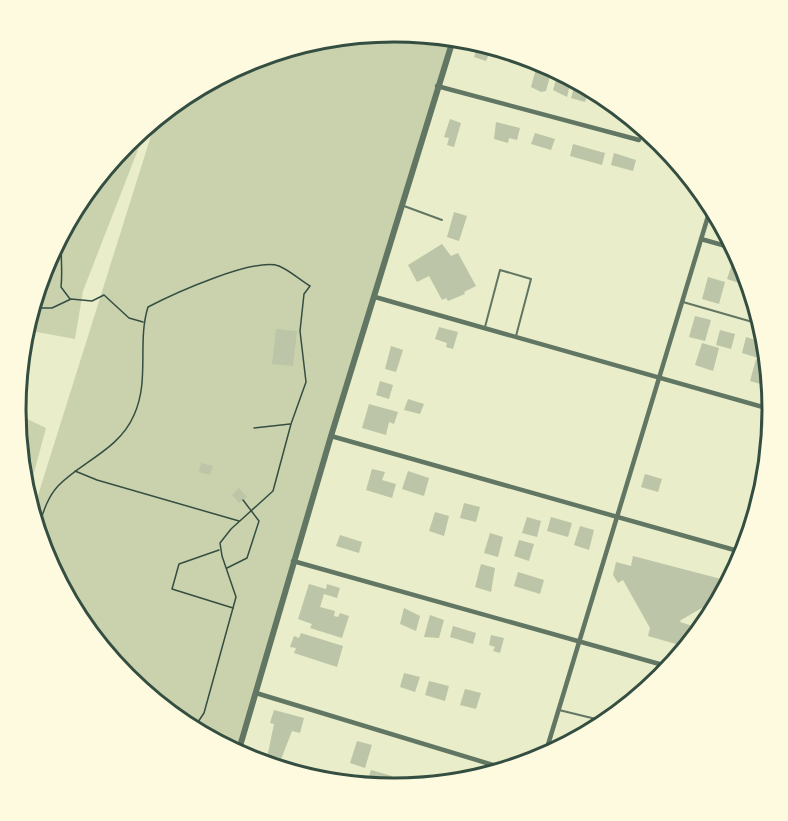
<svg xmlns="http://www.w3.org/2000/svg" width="788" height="821" font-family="Jost,sans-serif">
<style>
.green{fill:#cad2ad}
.building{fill:#bcc5a7}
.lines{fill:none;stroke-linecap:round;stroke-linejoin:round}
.path{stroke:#344e41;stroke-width:1.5}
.service{stroke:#617663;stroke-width:2}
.minor{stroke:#617663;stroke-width:4.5}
.tertiary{stroke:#617663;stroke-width:6}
.rim{fill:none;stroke:#344e41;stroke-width:3}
</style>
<rect width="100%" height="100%" fill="#e9edc9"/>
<g class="green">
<path d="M394 32 452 43 238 753 126 678 44 555 34 508 155 123 249 60Z"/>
<path d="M146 129 83 291 75 339 31 331 44 265 126 142Z"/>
<path d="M15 413 46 428 30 487Z"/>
</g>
<g class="building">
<path d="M477 48 490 51 486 61 474 57Z"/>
<path d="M537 65 552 69 546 91 541 92 531 87Z"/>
<path d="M558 73 571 81 567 97 553 90Z"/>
<path d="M575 84 588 93 585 102 571 98Z"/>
<path d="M594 97 607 106V108L593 101Z"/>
<path d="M450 119 461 123 454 147 447 145 449 138 444 137Z"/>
<path d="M496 122 520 128 517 140 509 138 508 143 494 139Z"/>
<path d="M535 133 555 139 551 150 531 144Z"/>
<path d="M573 144 605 153 602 165 570 156Z"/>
<path d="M614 153 636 160 633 171 611 165Z"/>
<path d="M454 212 467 216 459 241 447 237Z"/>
<path d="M442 244 451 256 458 253 476 286 464 292 465 294 448 301 446 298 442 300 429 276 417 282 408 265Z"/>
<path d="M732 264 745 268 748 286 727 279Z"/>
<path d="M708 277 725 282 719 304 702 299Z"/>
<path d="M695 316 711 320 705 341 689 337Z"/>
<path d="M439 327 458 332 453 349 446 347 447 343 435 339Z"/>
<path d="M276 329 297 331 293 366 272 364Z"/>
<path d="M720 330 735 334 731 349 716 345Z"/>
<path d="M746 337 759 341 758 358 742 353Z"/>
<path d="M702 343 719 348 713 371 695 365Z"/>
<path d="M391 346 403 350 396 372 385 369Z"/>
<path d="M756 359 763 361 767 386 750 381Z"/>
<path d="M380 381 393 385 389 399 376 395Z"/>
<path d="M408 399 424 404 420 414 404 410Z"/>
<path d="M369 404 398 412 394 424 389 422 386 435 362 428Z"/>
<path d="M201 463 213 466 210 475 199 472Z"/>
<path d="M372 469 385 472 382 480 396 484 392 498 366 490Z"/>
<path d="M408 471 429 478 424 496 402 489Z"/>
<path d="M645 474 662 479 658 492 641 487Z"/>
<path d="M239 488 247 497 239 503 232 495Z"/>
<path d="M464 503 480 507 476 522 460 518Z"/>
<path d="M435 512 449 516 444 536 429 531Z"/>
<path d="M527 517 541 521 537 537 522 533Z"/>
<path d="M551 517 572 523 568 537 547 531Z"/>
<path d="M580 526 594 530 589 550 574 545Z"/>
<path d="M490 533 503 537 498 557 484 553Z"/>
<path d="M340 535 362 542 359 553 336 546Z"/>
<path d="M519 540 534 544 529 561 514 556Z"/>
<path d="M633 556 725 580 714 601 681 620 680 622 696 627 683 646 648 636 650 628 623 580 618 583 613 575 616 562 631 566Z"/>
<path d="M481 564 495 568 491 592 475 587Z"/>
<path d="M518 572 544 580 540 594 514 586Z"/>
<path d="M309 584 326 589 327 584 340 588 337 598 324 594 320 607 335 611 334 616 338 617 340 613 349 616 342 638 310 628 312 624 298 619Z"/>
<path d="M404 608 420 616 416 631 400 624Z"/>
<path d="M430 615 444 620 439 638 424 637Z"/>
<path d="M453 626 476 633 473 644 450 637Z"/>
<path d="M301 633 343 646 337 667 294 653 296 648 290 647 294 636 299 638Z"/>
<path d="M491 635 504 638 500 653 493 651 495 647 489 645Z"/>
<path d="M404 673 420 677 415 692 400 687Z"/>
<path d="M429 681 449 686 445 701 425 695Z"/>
<path d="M465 689 481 693 476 709 460 705Z"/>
<path d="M274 710 304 718 300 733 292 731 280 762 267 758 274 724 270 723Z"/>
<path d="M357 741 372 745 365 768 350 763Z"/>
<path d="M371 770 392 776 388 788 367 784Z"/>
<path d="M400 780 417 785 398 789Z"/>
</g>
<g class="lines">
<g class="path">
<path d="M62 238C60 256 63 270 61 287L70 299"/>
<path d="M35 308H52L71 299 92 301 104 295 129 318 143 322"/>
<path d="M254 428 290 424"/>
<path d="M75 471 97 480 239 521"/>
<path d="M38 528C43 513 47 498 58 486 82 461 119 450 134 415 150 380 137 342 148 307 173 294 254 257 279 266 289 270 300 280 310 286L304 294 300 331 306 382 291 424 273 491 231 529 220 543 222 556 236 597 204 713 196 725"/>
<path d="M219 550 179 564 172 589 233 608"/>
<path d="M227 568 247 558 259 521 243 500"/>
</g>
<g class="service">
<path d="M404 206 442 220"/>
<path d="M683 302 756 323"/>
<path d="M485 327 500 270 531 279 516 336"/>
<path d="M559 710 600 720"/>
</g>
<g class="minor">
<path d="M437 86 639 140"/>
<path d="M701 239 733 248"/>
<path d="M375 297 773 410"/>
<path d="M331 436 745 553"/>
<path d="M293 561 670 667"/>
<path d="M256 693 503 768"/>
<path d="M544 758 709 213"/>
</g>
<path class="tertiary" d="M238 753 331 436 452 43"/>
</g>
<path d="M0 0H788V821H0ZM26 410a368 368 0 1 1 736 0a368 368 0 1 1-736 0Z" fill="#fefae0" fill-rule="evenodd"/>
<path class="rim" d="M26 410a368 368 0 1 1 736 0a368 368 0 1 1-736 0Z"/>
</svg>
